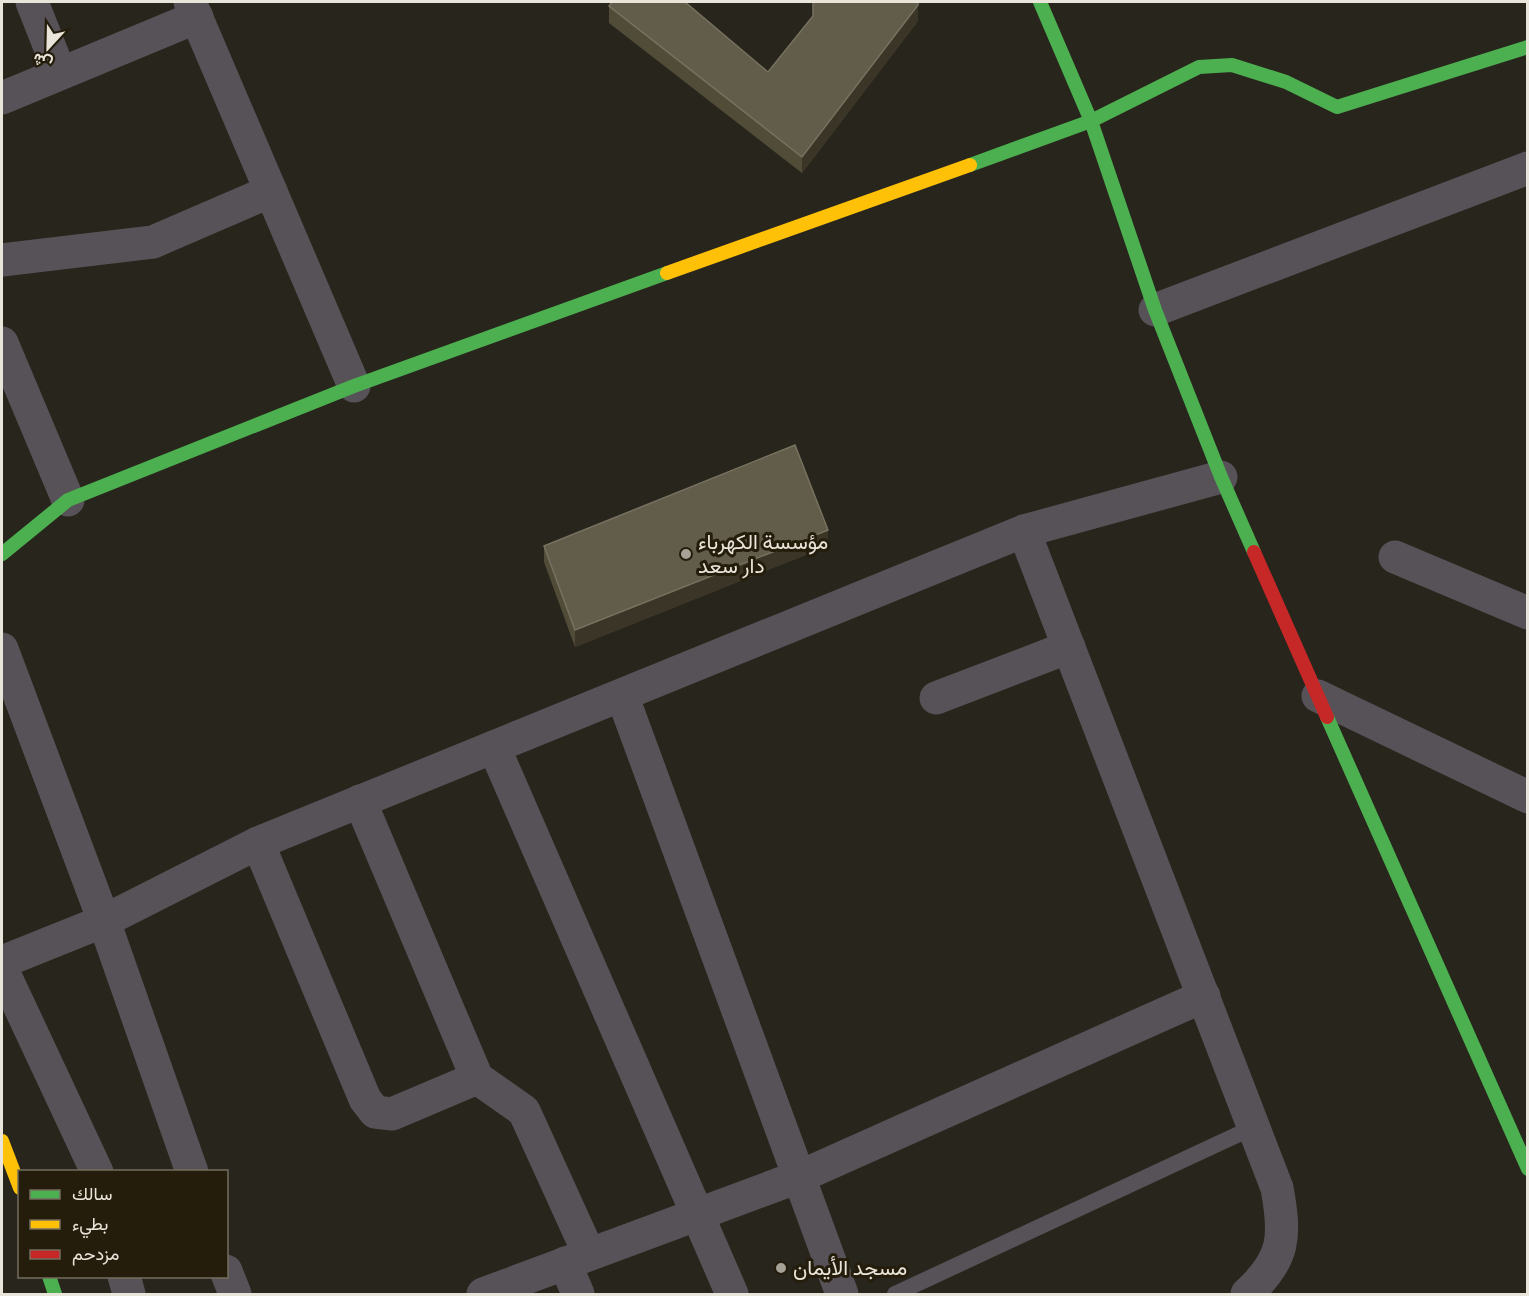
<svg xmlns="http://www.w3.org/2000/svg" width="1529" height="1296" font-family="Signika,Vazirmatn,sans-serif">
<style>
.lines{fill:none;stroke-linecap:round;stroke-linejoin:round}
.lane{stroke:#575258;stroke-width:16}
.street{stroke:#575258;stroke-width:33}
.fast{stroke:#4caf50;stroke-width:14}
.slow{stroke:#ffc107;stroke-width:14}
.jam{stroke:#c62828;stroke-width:14}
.wall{fill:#514c38}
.shaded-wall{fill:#3a3526}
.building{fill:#625c4a;stroke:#777260;stroke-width:1.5}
.poi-dot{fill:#a6a298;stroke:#251d0c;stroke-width:2}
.labels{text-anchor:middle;stroke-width:6;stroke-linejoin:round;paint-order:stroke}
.poi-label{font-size:21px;fill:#eae5da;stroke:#251d0c;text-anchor:start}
</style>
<rect width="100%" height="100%" fill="#28251c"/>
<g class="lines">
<path class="lane" d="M895 1294 1254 1127"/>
<g class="street">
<path d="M32 2 60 73"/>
<path d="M190 2 354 386"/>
<path d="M2 98 197 17"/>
<path d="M2 260 153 242 271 191"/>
<path d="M1155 310 1528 168"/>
<path d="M2 343 68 500"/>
<path d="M1024 531 1277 1188C1286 1237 1285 1259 1247 1294"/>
<path d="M1395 557 1528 613"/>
<path d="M2 649 104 921 192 1172"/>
<path d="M622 695 842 1294"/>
<path d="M1318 696 1528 797"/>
<path d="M936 698 1069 647"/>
<path d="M494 747 732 1294"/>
<path d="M360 801 477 1078 524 1111 589 1254"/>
<path d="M258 843 365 1099 375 1112 392 1114 477 1078"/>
<path d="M2 962 104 921 258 843 1024 531 1221 477"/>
<path d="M2 969 97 1172"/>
<path d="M565 1263 578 1294"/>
<path d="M226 1271 235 1294"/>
<path d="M124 1276 129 1294"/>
<path d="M483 1294 801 1176 1204 996"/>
</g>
<g class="fast">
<path d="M1040 2 1091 121 1155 310 1221 477 1254 552"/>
<path d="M970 165 1091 121 1199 67 1232 65 1286 82 1337 107 1528 47"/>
<path d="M2 554 68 500 354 386 667 273"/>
<path d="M1327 717 1528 1169"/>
<path d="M49 1276 55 1294"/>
</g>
<g class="slow">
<path d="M667 273 970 165"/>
<path d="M2 1141 20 1188"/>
</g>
<path class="jam" d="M1254 552 1327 717"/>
</g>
<g class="wall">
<path d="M687 3 768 72 918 21 802 173 609 23V6Z"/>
<path d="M544 546H828L575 647 544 562Z"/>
</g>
<g class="shaded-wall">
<path d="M918 5V21L802 173V157Z"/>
<path d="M828 530V546L575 647V630Z"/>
</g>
<g class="building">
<path d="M612 2H685L768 72 813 16V2H918V5L802 157 609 6Z"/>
<path d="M795 445 828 530 575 630 544 546Z"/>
</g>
<g class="poi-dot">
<circle cx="686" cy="554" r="6"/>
<circle cx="781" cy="1268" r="6"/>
</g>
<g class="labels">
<g class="poi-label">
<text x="698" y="549">مؤسسة الكهرباء<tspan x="698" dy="24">دار سعد</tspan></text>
<text x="793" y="1275">مسجد الأيمان</text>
</g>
</g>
<rect width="1529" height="1296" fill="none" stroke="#eae5da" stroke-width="6"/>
<rect x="18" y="1170" width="210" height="108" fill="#251d0c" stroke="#746d5e" stroke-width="1.5"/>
<rect x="30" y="1190" width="30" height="9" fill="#4caf50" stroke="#746d5e" stroke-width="1.5"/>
<text x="72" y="1200" font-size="18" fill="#eae5da">سالك</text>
<rect x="30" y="1220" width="30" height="9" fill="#ffc107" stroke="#746d5e" stroke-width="1.5"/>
<text x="72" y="1230" font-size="18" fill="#eae5da">بطيء</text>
<rect x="30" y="1250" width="30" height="9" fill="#c62828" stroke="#746d5e" stroke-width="1.5"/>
<text x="72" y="1260" font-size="18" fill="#eae5da">مزدحم</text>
<g transform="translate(48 48) rotate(202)" stroke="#251d0c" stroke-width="4.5" paint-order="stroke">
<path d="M0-4.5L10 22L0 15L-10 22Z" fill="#eae5da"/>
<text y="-9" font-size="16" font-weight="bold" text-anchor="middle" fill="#eae5da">ش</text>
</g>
</svg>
